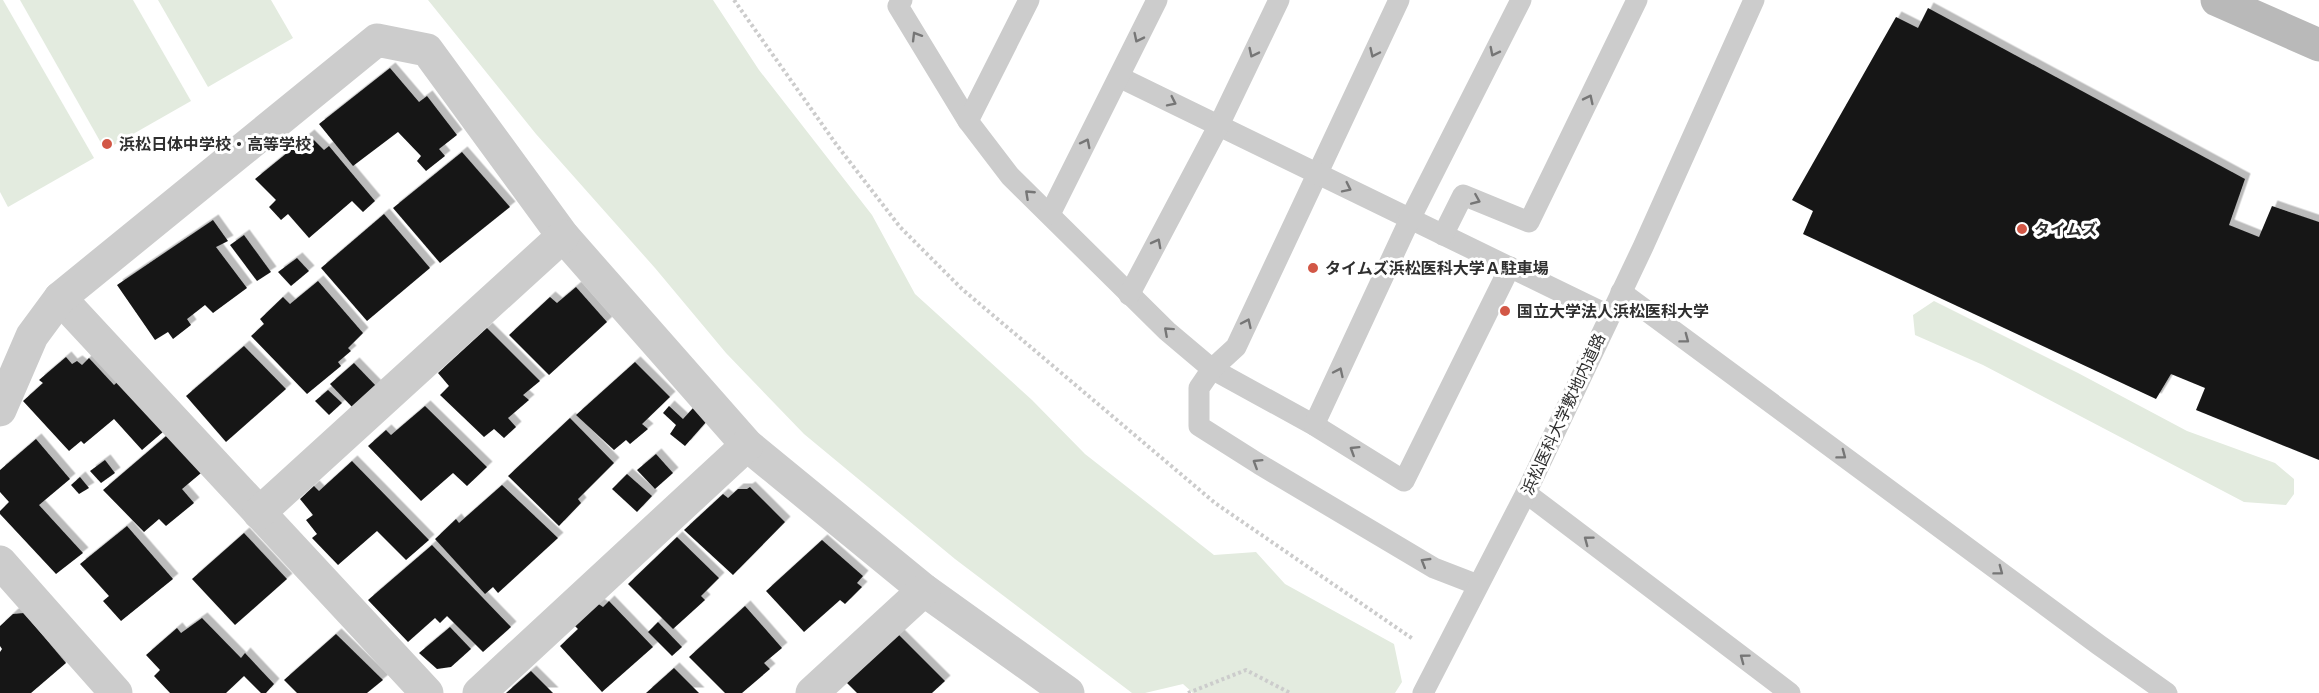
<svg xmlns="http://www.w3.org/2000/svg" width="2319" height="693" font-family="Inter,'Noto Sans JP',sans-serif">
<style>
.green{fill:#e3ebdf}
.building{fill:#161616;filter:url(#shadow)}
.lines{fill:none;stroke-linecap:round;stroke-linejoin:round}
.path{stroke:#ccc;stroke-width:4;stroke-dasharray:3 3;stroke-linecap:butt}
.lane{stroke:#ccc;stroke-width:21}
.street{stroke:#ccc;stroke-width:33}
.secondary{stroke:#b9b9b9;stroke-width:33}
.oneway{stroke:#767676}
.poi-dot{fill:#d25746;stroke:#fff;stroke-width:2}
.labels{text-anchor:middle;stroke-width:6;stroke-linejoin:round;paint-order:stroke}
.poi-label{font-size:16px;font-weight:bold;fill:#2f2f2f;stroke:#fff;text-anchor:start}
.street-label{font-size:16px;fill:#2f2f2f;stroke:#fff}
</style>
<defs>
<filter id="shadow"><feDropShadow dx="5.5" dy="-5.5" stdDeviation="0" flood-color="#0004"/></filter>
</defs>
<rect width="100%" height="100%" fill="#fff"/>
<g class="green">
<path d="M0 0H3L94 158 8 207 0 192Z"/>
<path d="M20 0H133L191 101 105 150Z"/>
<path d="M158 0H271L293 38 208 87Z"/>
<path d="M428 0H713L759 70 872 215 915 294 1032 400 1085 454 1214 555 1256 552 1285 584 1394 644 1402 682 1395 693H1193L1183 684 1145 693H1132L955 559 804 434 726 353 655 268 536 134Z"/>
<path d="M1934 301 2078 373 2187 431 2275 463 2294 479V494L2286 505 2244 502 1983 365 1915 335 1913 315Z"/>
</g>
<g class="building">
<path d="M1928 8 2245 179 2229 225 2259 237 2272 206 2319 222V460L2196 410 2205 388 2171 374 2156 399 1803 234 1813 211 1792 200 1896 17 1918 28Z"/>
<path d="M390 68 419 102 427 96 457 135 439 149 445 156 426 171 417 161 421 156 398 132 353 166 319 124Z"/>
<path d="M309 135 324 150 329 146 375 201 363 212 352 201 309 238 288 214 281 220 269 207 276 200 255 179Z"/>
<path d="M462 152 510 207 440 263 393 208Z"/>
<path d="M384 214 430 268 367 321 321 268Z"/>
<path d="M213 220 228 241 216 247 247 288 213 313 205 305 187 319 191 325 173 339 168 332 155 340 117 285Z"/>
<path d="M244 235 271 272 257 281 230 245Z"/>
<path d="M297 258 309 271 291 286 278 272Z"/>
<path d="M318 281 363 333 348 348 351 351 338 362 341 366 307 394 251 336 264 324 260 319 283 297 290 304Z"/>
<path d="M576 287 607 322 549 375 509 335 550 297 557 303Z"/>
<path d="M487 328 540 381 523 395 529 400 508 418 516 427 504 438 494 429 484 437 440 395 449 386 438 373Z"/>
<path d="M244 346 286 389 226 442 186 396Z"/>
<path d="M66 357 72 364 77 361 82 365 89 358 114 385 124 376 171 425 142 450 114 419 84 444 81 441 69 451 23 401 43 383 39 380Z"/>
<path d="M635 362 670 397 642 424 648 429 630 444 626 440 614 450 576 415Z"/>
<path d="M354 363 377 387 353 408 330 384Z"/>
<path d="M328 390 342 403 329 415 315 401Z"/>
<path d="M425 406 487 467 467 486 453 473 421 501 368 446 386 430 391 435Z"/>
<path d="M669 406 683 419 693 408 707 421 685 446 670 434 676 425 663 413Z"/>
<path d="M570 418 614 463 578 499 581 503 559 526 508 476Z"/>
<path d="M172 431 207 468 182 489 194 503 166 526 159 519 144 532 103 490Z"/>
<path d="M36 439 70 479 39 505 83 553 56 574 0 514V511L9 502 0 492V470Z"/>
<path d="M656 454 673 473 655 489 637 470Z"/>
<path d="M105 460 115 473 101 483 90 471Z"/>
<path d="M352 461 429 540 406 560 377 531 338 565 312 538 317 534 306 520 313 515 300 499 314 486 319 491Z"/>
<path d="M627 474 652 496 637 512 612 489Z"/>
<path d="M80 477 89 488 79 494 71 485Z"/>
<path d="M502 485 558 538 498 593 493 587 485 594 435 539 456 519 459 523Z"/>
<path d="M750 487 785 522 733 575 684 530 723 494 728 498 738 489H747Z"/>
<path d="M127 526 173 579 121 621 103 601 109 596 80 564Z"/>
<path d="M244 533 287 579 235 625 192 579Z"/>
<path d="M677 537 719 578 701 596 705 600 673 629 628 584Z"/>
<path d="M822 540 863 576 857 583 862 587 845 604 840 600 804 632 766 591Z"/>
<path d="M432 545 511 627 483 652 447 616 440 623 435 618 408 642 368 600Z"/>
<path d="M609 601 653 647 602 692 560 646 578 629 573 624 597 603 603 607Z"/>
<path d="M745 606 782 648 764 663 770 669 742 693H725L689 657Z"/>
<path d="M24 613 66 663 31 693H0V652L2 649 0 646V626L13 614Z"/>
<path d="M202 618 241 658 245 653 274 684 266 693H261L244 676 226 693H170L154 676 160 670 146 655 177 628 181 633Z"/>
<path d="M658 622 682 647 672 656 648 632Z"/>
<path d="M450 627 471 649 451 667 437 669 419 653Z"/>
<path d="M336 634 383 680 367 693H297L284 680Z"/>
<path d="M898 634 945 681 932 693H857L846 682Z"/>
<path d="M674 668 699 693H646Z"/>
<path d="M531 671 553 693H506Z"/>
</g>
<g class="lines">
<g class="path">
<path d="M734 0 836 144 900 227 962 289 1215 503 1413 639"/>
<path d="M1188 693 1246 670 1290 693"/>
</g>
<g class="lane">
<path d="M902 0 898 6 968 121 1010 176 1167 331 1212 369 1314 425 1404 481 1510 267"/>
<path d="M1399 0 1236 347 1212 369 1199 388V426L1259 464 1434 568 1478 585"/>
<path d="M1119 77 1610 316"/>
<path d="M968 121 1029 0"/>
<path d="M1050 214 1157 0"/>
<path d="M1443 235 1463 195 1529 222 1637 0"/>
<path d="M1621 292 2099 645 2167 693"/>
<path d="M1129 295 1219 125 1279 0"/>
<path d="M1314 425 1410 219 1521 0"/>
<path d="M1526 493 1790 693"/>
<path d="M1423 693 1526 493 1643 247 1754 0"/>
</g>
<g class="street">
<path d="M60 298 427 693"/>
<path d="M0 410 32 336 60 298 377 40 427 50 563 236 747 445 924 590 1068 693"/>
<path d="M259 513 563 236"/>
<path d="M0 562 116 693"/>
<path d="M479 693 747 445"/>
<path d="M812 693 924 590"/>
</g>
<path class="secondary" d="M2217 0 2319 45"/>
</g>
<defs><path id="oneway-chevron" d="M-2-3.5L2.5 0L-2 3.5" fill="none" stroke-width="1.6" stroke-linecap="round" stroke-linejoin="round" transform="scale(1.5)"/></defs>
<g class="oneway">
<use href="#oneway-chevron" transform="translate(916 36) rotate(-121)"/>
<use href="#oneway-chevron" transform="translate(1138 38) rotate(116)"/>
<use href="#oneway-chevron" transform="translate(1494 52) rotate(117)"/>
<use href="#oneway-chevron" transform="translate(1253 53) rotate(116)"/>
<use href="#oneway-chevron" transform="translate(1374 53) rotate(115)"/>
<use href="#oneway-chevron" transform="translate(1589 99) rotate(-64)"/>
<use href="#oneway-chevron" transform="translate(1172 102) rotate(26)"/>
<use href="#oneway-chevron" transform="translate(1086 143) rotate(-63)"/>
<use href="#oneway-chevron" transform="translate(1347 188) rotate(26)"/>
<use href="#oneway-chevron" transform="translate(1029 194) rotate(-137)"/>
<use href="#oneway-chevron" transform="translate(1476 200) rotate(23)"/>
<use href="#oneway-chevron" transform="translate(1157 243) rotate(-62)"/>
<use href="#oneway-chevron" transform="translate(1247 323) rotate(-65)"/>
<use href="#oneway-chevron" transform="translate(1168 331) rotate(-138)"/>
<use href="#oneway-chevron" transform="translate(1685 339) rotate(37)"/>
<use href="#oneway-chevron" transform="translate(1339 372) rotate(-65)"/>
<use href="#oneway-chevron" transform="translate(1354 450) rotate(-148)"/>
<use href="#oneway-chevron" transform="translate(1842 455) rotate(37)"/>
<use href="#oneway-chevron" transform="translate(1257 463) rotate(-148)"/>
<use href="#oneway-chevron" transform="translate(1588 540) rotate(-143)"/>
<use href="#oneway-chevron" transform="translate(1425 562) rotate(-149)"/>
<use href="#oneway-chevron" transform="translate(1999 571) rotate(37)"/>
<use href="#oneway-chevron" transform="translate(1744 658) rotate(-143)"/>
</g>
<g class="poi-dot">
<circle cx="107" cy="144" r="6"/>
<circle cx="2022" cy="229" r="6"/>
<circle cx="1313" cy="268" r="6"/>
<circle cx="1505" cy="311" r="6"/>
</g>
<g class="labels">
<g class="poi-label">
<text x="119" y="150">浜松日体中学校・高等学校</text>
<text x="2034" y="235">タイムズ</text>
<text x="1325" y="274">タイムズ浜松医科大学Ａ駐車場</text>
<text x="1517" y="317">国立大学法人浜松医科大学</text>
</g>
<g class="street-label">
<text transform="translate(1563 414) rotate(-65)" y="6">浜松医科大学敷地内道路</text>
</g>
</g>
</svg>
